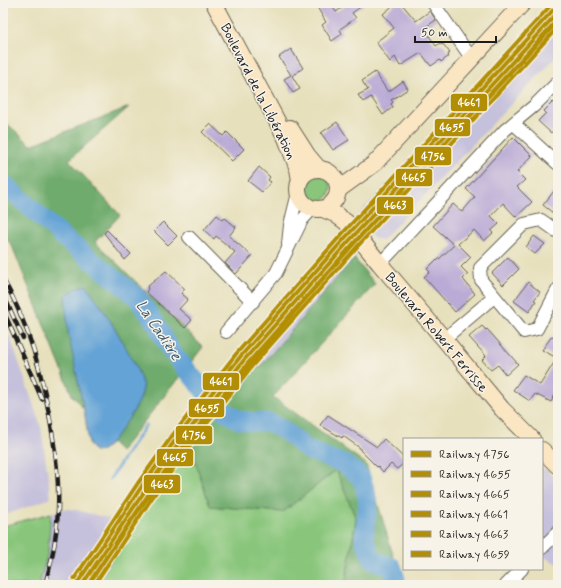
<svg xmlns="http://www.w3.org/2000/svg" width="561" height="588" font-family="Mynerve,sans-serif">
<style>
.industrial{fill:#c5c0db}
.green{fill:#89c67c;stroke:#52714c}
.forest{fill:#6eab6c;stroke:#456444}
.water{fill:#63a3d5;stroke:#406078}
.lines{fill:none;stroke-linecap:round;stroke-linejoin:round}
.stream{stroke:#63a3d5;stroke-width:3}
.river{stroke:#63a3d5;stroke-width:19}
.building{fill:#b9aad6}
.street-casing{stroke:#636154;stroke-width:14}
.secondary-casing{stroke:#636154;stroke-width:18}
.street{stroke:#fff;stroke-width:12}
.secondary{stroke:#fbe6c3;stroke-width:16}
.rail-casing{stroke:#1c1c1c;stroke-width:4.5}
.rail{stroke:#f7f3e8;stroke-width:3;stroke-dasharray:9;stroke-linecap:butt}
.rail-1-casing{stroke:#f7f3e8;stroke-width:7}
.rail-2-casing{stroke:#f7f3e8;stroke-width:7}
.rail-3-casing{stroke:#f7f3e8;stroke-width:7}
.rail-4-casing{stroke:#f7f3e8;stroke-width:7}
.rail-5-casing{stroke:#f7f3e8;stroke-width:7}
.rail-6-casing{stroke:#f7f3e8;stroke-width:7}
.rail-1{stroke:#b28e06;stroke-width:4}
.rail-2{stroke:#b28e06;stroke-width:4}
.rail-3{stroke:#b28e06;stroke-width:4}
.rail-4{stroke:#b28e06;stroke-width:4}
.rail-5{stroke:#b28e06;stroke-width:4}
.rail-6{stroke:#b28e06;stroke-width:4}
.labels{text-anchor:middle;stroke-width:3;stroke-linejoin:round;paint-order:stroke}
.street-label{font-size:14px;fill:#1c1c1c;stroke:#f7f3e8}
.water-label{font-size:15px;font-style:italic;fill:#3c596f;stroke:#f7f3e8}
.line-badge{stroke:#f7f3e8;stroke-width:1.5}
.badge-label{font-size:11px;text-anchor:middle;font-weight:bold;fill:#fff}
</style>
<rect width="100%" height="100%" fill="#f7f3e8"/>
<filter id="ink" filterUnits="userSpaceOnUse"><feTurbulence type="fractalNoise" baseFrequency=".025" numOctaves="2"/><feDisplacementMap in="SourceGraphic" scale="8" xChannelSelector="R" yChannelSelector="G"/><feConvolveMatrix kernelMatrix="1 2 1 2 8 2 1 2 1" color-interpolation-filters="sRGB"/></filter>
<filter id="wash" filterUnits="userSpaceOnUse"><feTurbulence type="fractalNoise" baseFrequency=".012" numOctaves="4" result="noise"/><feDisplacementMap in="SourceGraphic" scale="16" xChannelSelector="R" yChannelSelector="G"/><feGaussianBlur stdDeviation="0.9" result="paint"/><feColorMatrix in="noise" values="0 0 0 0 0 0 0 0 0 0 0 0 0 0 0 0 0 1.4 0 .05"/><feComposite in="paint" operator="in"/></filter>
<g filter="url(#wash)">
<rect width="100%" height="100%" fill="#e7e0bc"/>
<g class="industrial">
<path d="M553 3H558V55L382 240 373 238 356 217Z"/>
<path d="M343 232 359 252 259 368 239 352Z"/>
<path d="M10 336 41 427 51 498 3 516V337Z"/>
<path d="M174 430 190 446 118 549 96 585H39L48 552 51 513 63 509H72L111 519Z"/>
<path d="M542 467 558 480V564L542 556Z"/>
</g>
<g class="green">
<circle cx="318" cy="188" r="13"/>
<path d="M190 446 210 506 283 512 336 470 356 519 345 585H96L118 549Z"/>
<path d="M51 513 48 552 39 585H3V526Z"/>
</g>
<g class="forest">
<path d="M129 107 69 160 120 215 95 242 203 347 120 452 72 395 12 246 3 233V120L31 145Z"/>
<path d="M354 258 375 284 273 397 366 464 402 585H345L356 519 336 470 283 512 210 506 190 446 255 365 259 368Z"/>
</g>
<path class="water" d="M86 285C98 299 144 372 143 389 141 404 128 419 120 431 114 439 106 452 95 452L89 444 85 416 68 332 65 296 75 289Z"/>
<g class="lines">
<path class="stream" d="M110 479 146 425"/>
<path class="river" d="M3 183 63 237 136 296 157 325 171 351 206 393 224 411 239 420 254 422H268L285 431 308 450 344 464 361 477 366 492 368 503 364 539 373 560 392 567 396 579V585"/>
</g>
<g id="blocks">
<g class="building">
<path d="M323 3H330L336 12 349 3H366L352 13 356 18 340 29 342 34 332 41 322 25 326 22 317 7Z"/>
<path d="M396 3H401L416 21 430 11 436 20 424 28 436 46 440 43 441 45 443 44 450 53 448 54 449 56 441 62 440 60 431 66 421 53 400 66 395 57 390 62 376 42 394 28 383 14Z"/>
<path d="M291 49 303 68 292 76 300 89 293 93 284 79 291 75 279 57Z"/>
<path d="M375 72 388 92 403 81 408 89 391 100 393 102 391 104 393 107 383 115 371 97 363 102 358 95 368 90 362 81Z"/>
<path d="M553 102 558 106V125L551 133 538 121 546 113 544 111Z"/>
<path d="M337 122 349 140 333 150 321 133Z"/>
<path d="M210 124 223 136 227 132 244 149 232 161 202 132Z"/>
<path d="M513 137 532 156 517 172 525 180 517 187 532 202 516 217 503 203 491 216 499 224 491 231 493 233 484 241 474 230 458 244 471 257 461 267 468 274 463 279 475 294 455 312 424 277 430 272 427 269 436 260 437 261 454 245 433 226 453 204 462 212 475 197 466 189Z"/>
<path d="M259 167 270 177 268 180 271 182 262 192 248 181Z"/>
<path d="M558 186V207L553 213 543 205Z"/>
<path d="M217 215 223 220 225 218 236 227 229 236 252 256 236 274 225 263 235 252 216 236 214 239 204 230Z"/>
<path d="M163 222 177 236 168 245 154 231Z"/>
<path d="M107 230 131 254 125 260 104 233Z"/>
<path d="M534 236 545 244 535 254 526 247Z"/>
<path d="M508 257 519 269 503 285 492 273Z"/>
<path d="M166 271 185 289 181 293 188 299 179 309 192 320 185 328 146 292 148 289 147 287Z"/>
<path d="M528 282 540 292 534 300 536 301 529 312 514 301Z"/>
<path d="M482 326 486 330 487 329 518 364 506 375 498 365 491 370 482 360 486 356 469 337Z"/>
<path d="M552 336 558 340V389L551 402 535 394 530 401 513 390 524 375 540 385 557 358 542 350Z"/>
<path d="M328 415 377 447 384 439 404 458V463L397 469 391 464 383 472 378 466 377 467 360 450V448L343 436 342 438 320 425Z"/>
</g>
</g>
</g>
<g filter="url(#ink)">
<use href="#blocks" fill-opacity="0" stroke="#636154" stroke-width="1"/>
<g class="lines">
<g class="street-casing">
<g id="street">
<path d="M433 3 472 59"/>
<path d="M514 124 558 164"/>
<path d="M558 232 541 220 524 224 480 268 481 280 524 332 537 329 558 289"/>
<path d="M189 237 253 302"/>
<path d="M288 244 290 225 298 193"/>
<path d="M380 264 505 130 534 106 558 82"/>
<path d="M226 332 276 273 302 220 312 209"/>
<path d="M444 339 494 297"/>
<path d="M542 548 558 532"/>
<path d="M506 585 522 569"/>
</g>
</g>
<g class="secondary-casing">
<g id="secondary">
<path d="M214 3 286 138 298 169 300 180"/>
<path d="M290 128 308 156 319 169"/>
<circle cx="318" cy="189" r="20"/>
<path d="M338 190 374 164 523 3"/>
<path d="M323 209 335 214 346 222 380 264 444 339 502 409 532 439"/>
<path d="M542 450 558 466"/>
</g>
</g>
<use href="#street" class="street"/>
<use href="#secondary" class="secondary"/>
<g class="rail-casing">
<g id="rail">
<path d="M3 279C31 328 45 383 53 438 57 462 59 486 58 510 57 536 52 561 45 585"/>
<path d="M3 294 23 338"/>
<path d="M3 310 42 399"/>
</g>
</g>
<use href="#rail" class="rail"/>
<g class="rail-1-casing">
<path id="rail-1" d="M88 585C221 378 392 201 558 21"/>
</g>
<g class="rail-2-casing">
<path id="rail-2" d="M82 585 146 489 183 438 244 360 349 241 558 12"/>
</g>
<g class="rail-3-casing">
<path id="rail-3" d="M88 585 150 492 187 441 248 363 353 244 558 19"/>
</g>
<g class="rail-4-casing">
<path id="rail-4" d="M78 582 142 486 179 435 240 357 345 238 554 9"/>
</g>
<g class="rail-5-casing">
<path id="rail-5" d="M94 585 154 495 191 444 252 366 356 248 558 27"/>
</g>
<g class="rail-6-casing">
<path id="rail-6" d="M74 579 138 483 175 432 236 354 342 234 551 5"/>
</g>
<use href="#rail-1" class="rail-1"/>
<use href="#rail-2" class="rail-2"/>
<use href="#rail-3" class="rail-3"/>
<use href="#rail-4" class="rail-4"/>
<use href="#rail-5" class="rail-5"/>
<use href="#rail-6" class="rail-6"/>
</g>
</g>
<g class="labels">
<g class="street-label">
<text transform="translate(259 91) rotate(63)" y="5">Boulevard de la Libération</text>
<text transform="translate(437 332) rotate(50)" y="5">Boulevard Robert Ferrisse</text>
</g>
<g class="water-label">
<text transform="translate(159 330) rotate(56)" y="5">La Cadière</text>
</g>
</g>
<g class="line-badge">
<rect x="450" y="93" width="38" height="19" rx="4" fill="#b28e06"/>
<rect x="434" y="118" width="37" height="19" rx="4" fill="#b28e06"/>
<rect x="414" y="146" width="38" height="20" rx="4" fill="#b28e06"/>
<rect x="395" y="168" width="38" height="19" rx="4" fill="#b28e06"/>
<rect x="376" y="196" width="38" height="19" rx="4" fill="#b28e06"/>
<rect x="202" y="372" width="38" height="19" rx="4" fill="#b28e06"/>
<rect x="188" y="398" width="37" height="20" rx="4" fill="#b28e06"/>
<rect x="175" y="425" width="38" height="20" rx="4" fill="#b28e06"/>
<rect x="156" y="448" width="38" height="19" rx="4" fill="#b28e06"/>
<rect x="143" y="474" width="38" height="20" rx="4" fill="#b28e06"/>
</g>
<g class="badge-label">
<text x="469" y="106">4661</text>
<text x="452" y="131">4655</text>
<text x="433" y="160">4756</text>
<text x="414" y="181">4665</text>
<text x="395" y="209">4663</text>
<text x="221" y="385">4661</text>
<text x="207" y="412">4655</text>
<text x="194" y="439">4756</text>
<text x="175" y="461">4665</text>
<text x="162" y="488">4663</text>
</g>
<rect width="561" height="588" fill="none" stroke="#f7f3e8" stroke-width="16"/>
<rect x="403" y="438" width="140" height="132" fill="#f7f3e8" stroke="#9f9d96"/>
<rect x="411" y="451" width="20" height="6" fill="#b28e06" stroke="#9f9d96"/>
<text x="439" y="458" font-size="12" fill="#1c1c1c">Railway 4756</text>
<rect x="411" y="471" width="20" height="6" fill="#b28e06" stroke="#9f9d96"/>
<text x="439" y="478" font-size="12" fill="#1c1c1c">Railway 4655</text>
<rect x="411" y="491" width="20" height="6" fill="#b28e06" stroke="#9f9d96"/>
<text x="439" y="498" font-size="12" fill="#1c1c1c">Railway 4665</text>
<rect x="411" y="511" width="20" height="6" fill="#b28e06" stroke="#9f9d96"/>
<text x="439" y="518" font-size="12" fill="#1c1c1c">Railway 4661</text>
<rect x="411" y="531" width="20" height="6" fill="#b28e06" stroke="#9f9d96"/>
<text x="439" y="538" font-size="12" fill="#1c1c1c">Railway 4663</text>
<rect x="411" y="551" width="20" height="6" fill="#b28e06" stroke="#9f9d96"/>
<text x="439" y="558" font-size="12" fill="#1c1c1c">Railway 4659</text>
<path d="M415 36v6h81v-6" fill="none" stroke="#1c1c1c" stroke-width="2"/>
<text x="421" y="36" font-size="12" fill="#1c1c1c" stroke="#f7f3e8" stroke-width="3" paint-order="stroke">50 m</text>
</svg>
